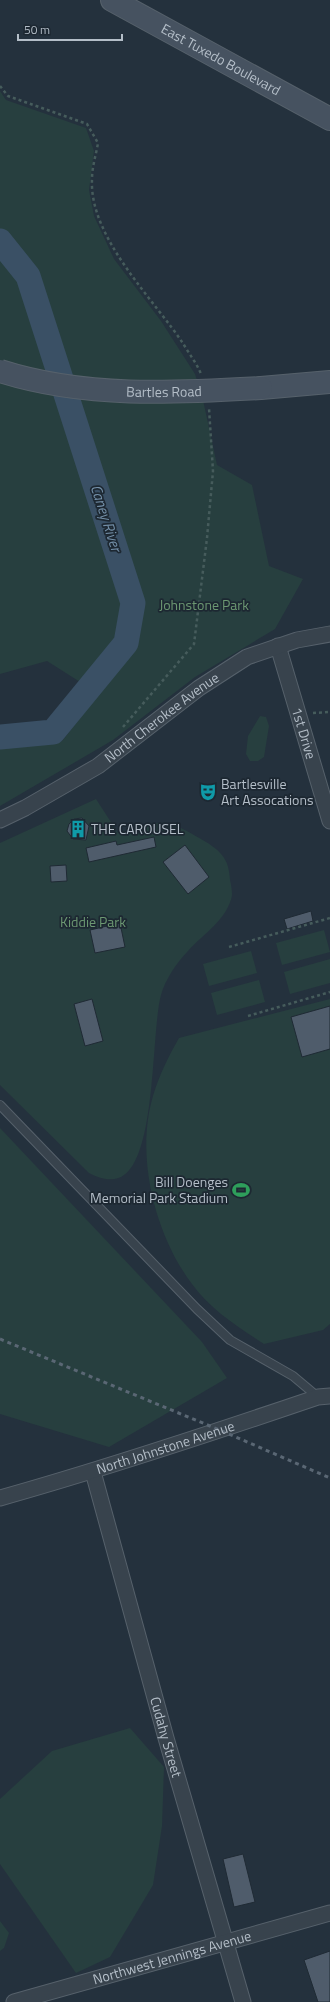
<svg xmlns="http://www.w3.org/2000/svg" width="330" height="2002" font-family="'Titillium Web',sans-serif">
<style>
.green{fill:#273f3f}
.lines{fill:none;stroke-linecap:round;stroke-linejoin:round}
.river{stroke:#3a5065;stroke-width:25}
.building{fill:#4f5c6b;stroke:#1f2a34}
.lane-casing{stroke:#56616b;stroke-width:10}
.street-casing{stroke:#56616b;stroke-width:17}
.secondary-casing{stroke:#56616b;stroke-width:24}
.path{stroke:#465c5c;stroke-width:2.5;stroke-dasharray:3 3;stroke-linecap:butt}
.lane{stroke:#38434d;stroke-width:8}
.street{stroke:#38434d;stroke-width:15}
.secondary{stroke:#465260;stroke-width:22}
.rail{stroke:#5a6774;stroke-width:3;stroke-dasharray:4 4;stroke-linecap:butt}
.secondary-bridge-casing{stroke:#56616b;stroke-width:24;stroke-linecap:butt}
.secondary-bridge{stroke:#465260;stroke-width:22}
.labels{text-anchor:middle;stroke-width:3.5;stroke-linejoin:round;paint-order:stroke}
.street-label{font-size:14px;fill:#b4bec8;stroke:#1d2832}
.park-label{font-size:14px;fill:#6c9872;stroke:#1d2832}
.poi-label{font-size:14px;fill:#b4bec8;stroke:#1d2832;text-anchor:start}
.water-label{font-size:15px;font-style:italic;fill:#7591aa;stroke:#1d2832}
</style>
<rect width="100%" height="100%" fill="#24313d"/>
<g class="green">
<path d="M0 91 6 100 86 128 94 151 89 190 94 216 114 259 161 321 195 374 203 400 217 465 252 485 269 566 303 579 275 629 195 677 113 740 0 806V748L62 741 99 694 47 661 0 674Z"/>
<path d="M260 716 266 717 269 726 264 757 258 761H250L246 754 248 736Z"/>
<path d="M96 799 118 833C164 819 164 817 206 842 222 852 229 860 230 880 231 884 232 890 232 895 228 919 203 934 188 951 177 962 165 980 161 995 151 1031 157 1159 121 1177 110 1182 99 1178 89 1173L0 1085V843Z"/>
<path d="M324 930 330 952 282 965 276 943Z"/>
<path d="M251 951 257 973 209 986 203 964Z"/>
<path d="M330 959V983L290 994 284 972Z"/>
<path d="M259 980 265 1002 217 1015 211 993Z"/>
<path d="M330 999V1324L323 1330 264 1344C238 1327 211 1310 192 1284 155 1235 135 1156 153 1096 159 1076 168 1057 179 1038Z"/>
<path d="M0 1128 202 1342 227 1378 109 1447 0 1414Z"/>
<path d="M130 1728 164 1767 162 1826 153 1885 110 1957 76 1973 0 1864V1799L52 1751Z"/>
<path d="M0 1921 9 1933 4 1948 0 1951Z"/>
</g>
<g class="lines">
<path class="river" d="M0 241 28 276 133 603 126 643 53 732 0 737"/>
</g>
<g class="building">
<path d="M82 818 89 826 86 840 73 839 67 831 69 824 74 819Z"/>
<path d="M154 837 156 847 89 862 86 848 116 841 117 845Z"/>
<path d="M185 845 209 877 188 894 163 862Z"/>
<path d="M66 865 67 881 51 882 50 866Z"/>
<path d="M311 911 313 921 287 929 284 919Z"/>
<path d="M120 923 125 947 95 953 90 930Z"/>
<path d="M92 999 103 1041 85 1046 74 1004Z"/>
<path d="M330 1006V1049L302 1057 291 1017Z"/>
<path d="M243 1854 255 1902 234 1907 223 1859Z"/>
<path d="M330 1951V2002H318L304 1960Z"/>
</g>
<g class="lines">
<g class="lane-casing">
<path id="lane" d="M0 1105 197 1309 230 1340 293 1376 318 1397"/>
</g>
<g class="street-casing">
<g id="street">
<path id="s1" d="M278 646 330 821"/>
<path id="s2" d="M0 820 25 808 98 766 199 688 247 657 297 640 330 634"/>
<path id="s3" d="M93 1472 166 1738 243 2002"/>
<path id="s4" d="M0 1498C107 1468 212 1433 318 1397L330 1396"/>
<path id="s5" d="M14 2002 330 1913"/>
</g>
</g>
<g class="secondary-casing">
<g id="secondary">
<path id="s6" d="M112 0 330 119"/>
<path d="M261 388 330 382"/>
</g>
</g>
<g class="path">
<path d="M0 86 8 96 87 124 98 143C96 155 92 167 92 179 89 238 154 299 184 345 190 355 197 364 201 374"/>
<path d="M313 713 330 712"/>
<path d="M123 727 194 644 207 538 213 471 209 408"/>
<path d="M229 947 330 918"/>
<path d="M248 1016 330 992"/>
</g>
<use href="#lane" class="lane"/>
<use href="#street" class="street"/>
<use href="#secondary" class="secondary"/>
<path class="rail" d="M0 1339 222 1431 330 1478"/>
<g class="secondary-bridge-casing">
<g id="secondary-bridge">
<path id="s7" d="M0 371C84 398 174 393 261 388"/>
</g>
</g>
<use href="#secondary-bridge" class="secondary-bridge"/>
</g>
<defs>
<g id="theatre-bare" transform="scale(1.38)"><path d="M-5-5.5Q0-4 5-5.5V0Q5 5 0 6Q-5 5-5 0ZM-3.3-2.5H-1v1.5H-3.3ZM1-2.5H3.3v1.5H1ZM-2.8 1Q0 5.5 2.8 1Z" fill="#0f9aa8" stroke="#1d2832" stroke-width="2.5" paint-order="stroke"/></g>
<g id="building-bare" transform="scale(1.38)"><path d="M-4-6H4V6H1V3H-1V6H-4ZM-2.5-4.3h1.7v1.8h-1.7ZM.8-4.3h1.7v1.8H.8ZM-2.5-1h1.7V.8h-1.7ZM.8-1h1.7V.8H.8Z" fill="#0f9aa8" stroke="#1d2832" stroke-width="2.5" paint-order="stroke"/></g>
<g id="stadium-bare" transform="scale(1.38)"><path d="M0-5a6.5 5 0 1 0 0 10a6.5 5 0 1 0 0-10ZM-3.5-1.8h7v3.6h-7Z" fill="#2e9e5b" stroke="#1d2832" stroke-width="2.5" paint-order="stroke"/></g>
</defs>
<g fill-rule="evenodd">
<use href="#theatre-bare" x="208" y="792"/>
<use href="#building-bare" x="78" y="829"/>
<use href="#stadium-bare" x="241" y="1190"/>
</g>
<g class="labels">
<g class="street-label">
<text dy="5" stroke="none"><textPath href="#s6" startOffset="124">East Tuxedo Boulevard</textPath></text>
<text dy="5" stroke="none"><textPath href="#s7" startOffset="166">Bartles Road</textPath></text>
<text dy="5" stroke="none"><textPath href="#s2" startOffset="192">North Cherokee Avenue</textPath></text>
<text dy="5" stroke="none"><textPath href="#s1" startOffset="91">1st Drive</textPath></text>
<text dy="5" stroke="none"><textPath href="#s4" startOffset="173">North Johnstone Avenue</textPath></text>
<text dy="5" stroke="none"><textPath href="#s3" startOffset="275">Cudahy Street</textPath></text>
<text dy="5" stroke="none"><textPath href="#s5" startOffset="164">Northwest Jennings Avenue</textPath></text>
</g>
<g class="park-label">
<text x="204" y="610">Johnstone Park</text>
<text x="93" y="927">Kiddie Park</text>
</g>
<g class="poi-label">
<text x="221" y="789">Bartlesville<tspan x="221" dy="16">Art Assocations</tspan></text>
<text x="91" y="834">THE CAROUSEL</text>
<text x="228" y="1187" text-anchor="end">Bill Doenges<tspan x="228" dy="16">Memorial Park Stadium</tspan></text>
</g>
<g class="water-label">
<text transform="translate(106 518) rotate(72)" y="5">Caney River</text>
</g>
</g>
<path d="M18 34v6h104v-6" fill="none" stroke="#b4bec8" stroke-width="2"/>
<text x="24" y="34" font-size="12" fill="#b4bec8" stroke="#1d2832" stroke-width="3" paint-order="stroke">50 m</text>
</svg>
